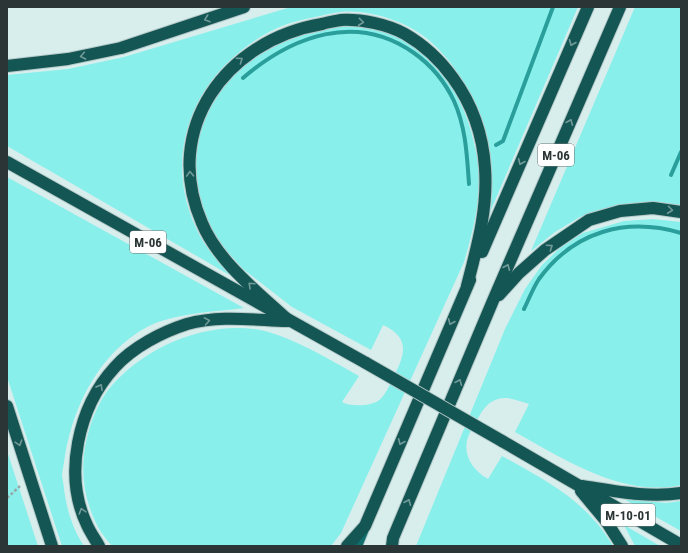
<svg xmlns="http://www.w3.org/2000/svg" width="688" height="553" font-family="'Roboto Condensed',sans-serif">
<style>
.green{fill:#89efeb}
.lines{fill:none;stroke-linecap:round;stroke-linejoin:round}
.stream{stroke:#2a9e9b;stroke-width:4}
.primary-casing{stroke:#b5c9c8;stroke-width:12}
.highway-casing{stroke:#b5c9c8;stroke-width:14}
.path{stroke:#97a8a8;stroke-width:2.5;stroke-dasharray:3 2;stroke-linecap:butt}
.primary{stroke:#0e6f6d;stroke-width:10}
.highway{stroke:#145654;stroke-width:12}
.highway-bridge-casing{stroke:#b5c9c8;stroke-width:14;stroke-linecap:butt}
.highway-bridge{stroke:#145654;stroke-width:12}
.oneway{stroke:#729a98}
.labels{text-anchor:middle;stroke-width:4;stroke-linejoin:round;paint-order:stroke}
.shield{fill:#fff;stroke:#6b7272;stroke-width:1}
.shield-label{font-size:13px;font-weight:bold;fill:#2c3535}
</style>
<rect width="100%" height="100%" fill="#d7eeed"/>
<g class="green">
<path d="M291 7H578L490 212C490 187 492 162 487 137 481 113 471 92 457 72 450 61 441 51 431 42 409 22 370 9 340 12 333 13 327 14 320 16 304 19 286 23 271 31 197 70 160 150 196 228 204 247 219 262 233 277L7 146V75L68 69 124 57Z"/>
<path d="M635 7H681V205L654 202 621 205 580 217 555 232 531 251Z"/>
<path d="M340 26C355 26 371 26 385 31 435 49 466 98 475 148 477 156 479 164 479 172 480 204 473 231 464 262L341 533 331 546H112C107 540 101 533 98 527 80 492 79 458 92 421 96 410 101 399 109 389 143 348 201 323 254 329 284 332 332 361 359 376L342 402C350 407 370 406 378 401 385 396 389 386 393 378 405 355 411 338 383 325L371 350 292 307 243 269 224 248 207 224 198 198 195 153 199 130 208 108 223 86 239 69 257 55 275 45 294 36 312 31Z"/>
<path d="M7 177 244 308C214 312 174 313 147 327 100 352 73 406 65 456 64 462 63 468 62 474 62 479 64 484 64 489 67 510 72 528 84 546H62L7 377Z"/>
<path d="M653 219 681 222V485C624 498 563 459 515 432L529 404C519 401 508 396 498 399 487 402 482 411 477 420 474 426 470 431 468 437 462 455 473 470 488 479L502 456C534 474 568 491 593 519 601 527 607 537 613 546H416L505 329 525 289 542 265 561 247 583 233 624 221Z"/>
<path d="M7 451 38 546H7Z"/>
<path d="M624 499 666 503 681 501V531Z"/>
<path d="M624 525 660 546H635Z"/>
</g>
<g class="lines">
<g class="stream">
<path d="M243 78C292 36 356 12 414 53 431 65 445 82 454 101 466 128 467 156 469 184"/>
<path d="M496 145 503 141 553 7"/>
<path d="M671 175 681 152"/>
<path d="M524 309C529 299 533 288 539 279 574 231 626 217 681 233"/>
</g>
<g class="primary-casing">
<path id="primary" d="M357 546 364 529"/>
</g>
<g class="highway-casing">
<g id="highway">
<path d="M7 66 68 59 121 48 244 7"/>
<path d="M7 162 366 363"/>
<path d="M482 252 588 7"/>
<path d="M499 295 519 273 545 250 589 220 620 211 653 208 681 212"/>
<path d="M289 321C259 293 218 262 202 223 161 129 226 40 322 24 328 22 335 21 341 20 361 19 387 24 405 34 424 45 440 60 453 78 472 104 483 136 485 168 488 209 477 247 467 286"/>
<path d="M7 406 52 546"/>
<path d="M502 441 681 545"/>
<path d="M582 486C615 491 648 498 681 493"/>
<path d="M581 491 606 521 622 546"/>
<path d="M99 546C95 539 90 532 87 525 63 475 78 407 115 367 133 347 162 332 187 324 219 315 254 320 287 321"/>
<path d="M347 546 365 526 470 280"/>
<path d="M392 546 393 538 492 303 620 7"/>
</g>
</g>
<path class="path" d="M7 498 20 486"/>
<use href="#primary" class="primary"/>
<use href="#highway" class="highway"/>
<g class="highway-bridge-casing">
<path id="highway-bridge" d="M366 363 502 441"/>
</g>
<use href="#highway-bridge" class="highway-bridge"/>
</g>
<defs><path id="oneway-chevron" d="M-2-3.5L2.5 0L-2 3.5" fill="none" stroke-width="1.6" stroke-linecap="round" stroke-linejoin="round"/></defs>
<g class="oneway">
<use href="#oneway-chevron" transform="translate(207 19) rotate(161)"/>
<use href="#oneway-chevron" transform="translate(361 22) rotate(6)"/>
<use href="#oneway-chevron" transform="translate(572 43) rotate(113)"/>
<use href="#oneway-chevron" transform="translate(83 56) rotate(169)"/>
<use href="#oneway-chevron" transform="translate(240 60) rotate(-35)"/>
<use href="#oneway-chevron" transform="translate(570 122) rotate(-67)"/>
<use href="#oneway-chevron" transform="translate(521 162) rotate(113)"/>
<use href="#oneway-chevron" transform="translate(190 174) rotate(-92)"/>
<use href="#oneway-chevron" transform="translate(670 210) rotate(7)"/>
<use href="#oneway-chevron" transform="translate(550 247) rotate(-34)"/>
<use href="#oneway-chevron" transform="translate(507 267) rotate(-67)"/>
<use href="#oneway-chevron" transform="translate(251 285) rotate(-137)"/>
<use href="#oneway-chevron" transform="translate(207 321) rotate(-10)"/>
<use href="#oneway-chevron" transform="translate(451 322) rotate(113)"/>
<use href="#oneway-chevron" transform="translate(459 382) rotate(-67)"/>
<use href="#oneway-chevron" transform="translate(100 387) rotate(-61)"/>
<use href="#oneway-chevron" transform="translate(401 442) rotate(113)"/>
<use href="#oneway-chevron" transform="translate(19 443) rotate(72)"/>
<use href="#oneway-chevron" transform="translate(408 502) rotate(-67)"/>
<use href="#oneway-chevron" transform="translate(82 511) rotate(-107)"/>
</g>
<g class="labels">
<g class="shield">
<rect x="538" y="144" width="36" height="22" rx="3"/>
<rect x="130" y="231" width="36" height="22" rx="3"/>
<rect x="601" y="504" width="54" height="22" rx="3"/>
</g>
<g class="shield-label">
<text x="556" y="160">М-06</text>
<text x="148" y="247">М-06</text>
<text x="628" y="520">М-10-01</text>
</g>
</g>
<rect width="688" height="553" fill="none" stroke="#2c3535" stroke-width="16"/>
</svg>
